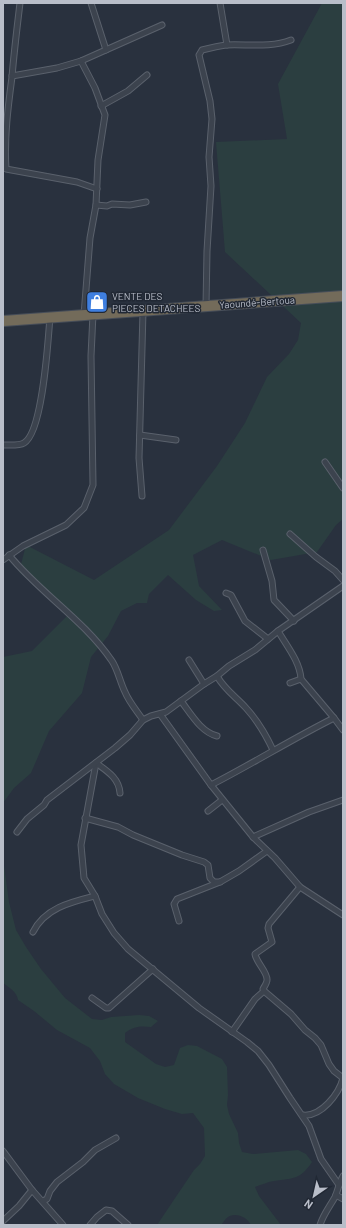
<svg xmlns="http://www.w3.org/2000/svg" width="346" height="1228" font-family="Barlow,sans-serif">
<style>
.green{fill:#2b3e40}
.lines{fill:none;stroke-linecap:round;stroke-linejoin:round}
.street-casing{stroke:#5a616c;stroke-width:7}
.highway-casing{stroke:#474e59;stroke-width:12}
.street{stroke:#3c434e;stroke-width:5}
.highway{stroke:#736b5a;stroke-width:10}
.labels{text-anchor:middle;stroke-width:3;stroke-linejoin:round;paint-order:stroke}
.poi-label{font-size:10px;fill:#b9bec9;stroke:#212834;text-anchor:start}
.street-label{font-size:10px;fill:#b9bec9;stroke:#212834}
</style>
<rect width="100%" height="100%" fill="#29313e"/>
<g class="green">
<path d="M322 3H343V519L336 525 317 552 271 560 222 540 193 555 199 586 222 610 214 611 196 600 168 575 149 594 147 603H137L121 611 108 636 91 657 82 693 49 731 31 773 14 788 3 803V657L32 651 67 616 19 572 26 545 94 580 169 530 217 466 245 423 267 377 289 354 298 340 301 323 225 252 216 142 287 139 278 84Z"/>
<path d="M3 858 9 902 16 930 26 947 41 969 65 998 92 1019 102 1020 111 1017 139 1015 149 1016 158 1021 151 1027C141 1026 134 1026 125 1033V1042L156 1064 165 1067 174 1065 180 1048 188 1045 197 1046 222 1059 227 1067 228 1095 227 1105 229 1114 238 1133 239 1143 242 1152 253 1154 298 1150 306 1154 312 1162C300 1180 293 1178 274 1181 267 1182 261 1185 255 1187L259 1196 281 1225H251C247 1217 236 1212 228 1217 225 1219 223 1223 221 1225H157L194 1170 200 1164 205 1156 204 1128 193 1113 182 1114 165 1109 138 1098 114 1084 105 1074 100 1061 90 1048 57 1030 34 1011 18 1000C17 992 10 988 3 983Z"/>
</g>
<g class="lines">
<g class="street-casing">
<g id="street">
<path d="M20 3C17 28 14 52 12 77 8 107 4 138 6 169L77 182 97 189"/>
<path d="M91 3 106 50"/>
<path d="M220 3 227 45"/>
<path d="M81 61 95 88 105 115 98 160 96 205 90 238 84 315"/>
<path d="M12 76 57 68 81 61 162 25"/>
<path d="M101 106 128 91 147 75"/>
<path d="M96 205 107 206 112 204 130 205 146 202"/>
<path d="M206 306 207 251 211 186 209 157 212 119 210 101 199 55 202 50C210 48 218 46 226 45 248 44 270 48 291 40"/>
<path d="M140 435 176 440"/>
<path d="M3 445C9 445 19 446 24 443 43 432 48 340 50 317"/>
<path d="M325 462 343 488"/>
<path d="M142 496 139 458 143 311"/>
<path d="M290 534 316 557 335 571 343 580"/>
<path d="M263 550 272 581 274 600 294 621"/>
<path d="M9 555C40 593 84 620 112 661 118 670 120 682 125 692 129 702 137 711 143 720"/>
<path d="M3 560 23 546 66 525 84 508 93 485 91 356 93 314"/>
<path d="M226 593 231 595 245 621 268 639"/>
<path d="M278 631C287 646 300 662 301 679L334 718 343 730"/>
<path d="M189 660 204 684"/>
<path d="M217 676C224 689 236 697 246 708 257 720 266 735 273 750"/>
<path d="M290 683 301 679"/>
<path d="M181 701C191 714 201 732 217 736"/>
<path d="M160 714 211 785 253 837 275 858 300 887 343 915"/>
<path d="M96 763 81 845 84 878 95 896 102 914 114 933 128 949 199 1008 247 1042 258 1051 269 1065 290 1098 309 1126 321 1159 339 1185"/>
<path d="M96 763C107 771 119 778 120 793"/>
<path d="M211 785C252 764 292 739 334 718"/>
<path d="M208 811 222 800"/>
<path d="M85 818 118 827 133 835 182 855 204 862 208 865 210 878 214 882H220"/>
<path d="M17 832 27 819 44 805 47 800 115 748 130 735 143 720 151 716 166 712 204 684 217 676 229 666 255 650 278 631 343 586"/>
<path d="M253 837 309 812 343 800"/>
<path d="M179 921 174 904 177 899 220 882 239 871 267 851"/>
<path d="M33 932C45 908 71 902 95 896"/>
<path d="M264 991 291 1014 305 1030 315 1038 321 1045 329 1064 334 1071 343 1078"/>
<path d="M92 998 106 1008H109L153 969"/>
<path d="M232 1032 255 999 264 991 263 989C264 987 267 983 267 980 268 973 256 962 255 954L272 942 268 928 269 924 300 887"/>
<path d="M303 1115C321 1117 339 1094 343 1078"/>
<path d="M3 1151 32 1190 63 1225"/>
<path d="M336 1195 343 1199"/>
<path d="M43 1201 47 1199 50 1191 57 1182 83 1162 95 1150 116 1138"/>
<path d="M3 1221 19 1206 32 1190"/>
<path d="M90 1225 97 1217 106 1210 112 1211 128 1225"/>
<path d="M320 1225C323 1215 330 1206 335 1197 338 1190 339 1183 343 1176"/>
</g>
</g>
<g class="highway-casing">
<path id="highway" d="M3 321 343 296"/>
</g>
<use href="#street" class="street"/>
<use href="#highway" class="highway"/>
</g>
<defs>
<g id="shop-square" transform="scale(1.15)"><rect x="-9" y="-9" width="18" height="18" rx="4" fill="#3f7fe0" stroke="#212834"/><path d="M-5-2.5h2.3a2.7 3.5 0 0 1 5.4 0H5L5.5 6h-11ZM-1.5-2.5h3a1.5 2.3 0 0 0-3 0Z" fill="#fff"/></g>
</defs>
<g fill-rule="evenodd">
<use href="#shop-square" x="97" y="302"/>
</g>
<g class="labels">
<g class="poi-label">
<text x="112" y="300">VENTE DES<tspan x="112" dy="12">PIECES DETACHEES</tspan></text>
</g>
<g class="street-label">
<text transform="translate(257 302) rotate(-4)" y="4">Yaoundé-Bertoua</text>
</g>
</g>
<rect width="346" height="1228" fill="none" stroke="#b9bec9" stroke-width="8"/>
<g transform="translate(314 1196) rotate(214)" stroke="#212834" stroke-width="3" paint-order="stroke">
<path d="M0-3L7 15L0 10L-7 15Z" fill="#b9bec9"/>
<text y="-6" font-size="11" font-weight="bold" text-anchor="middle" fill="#b9bec9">N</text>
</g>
</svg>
